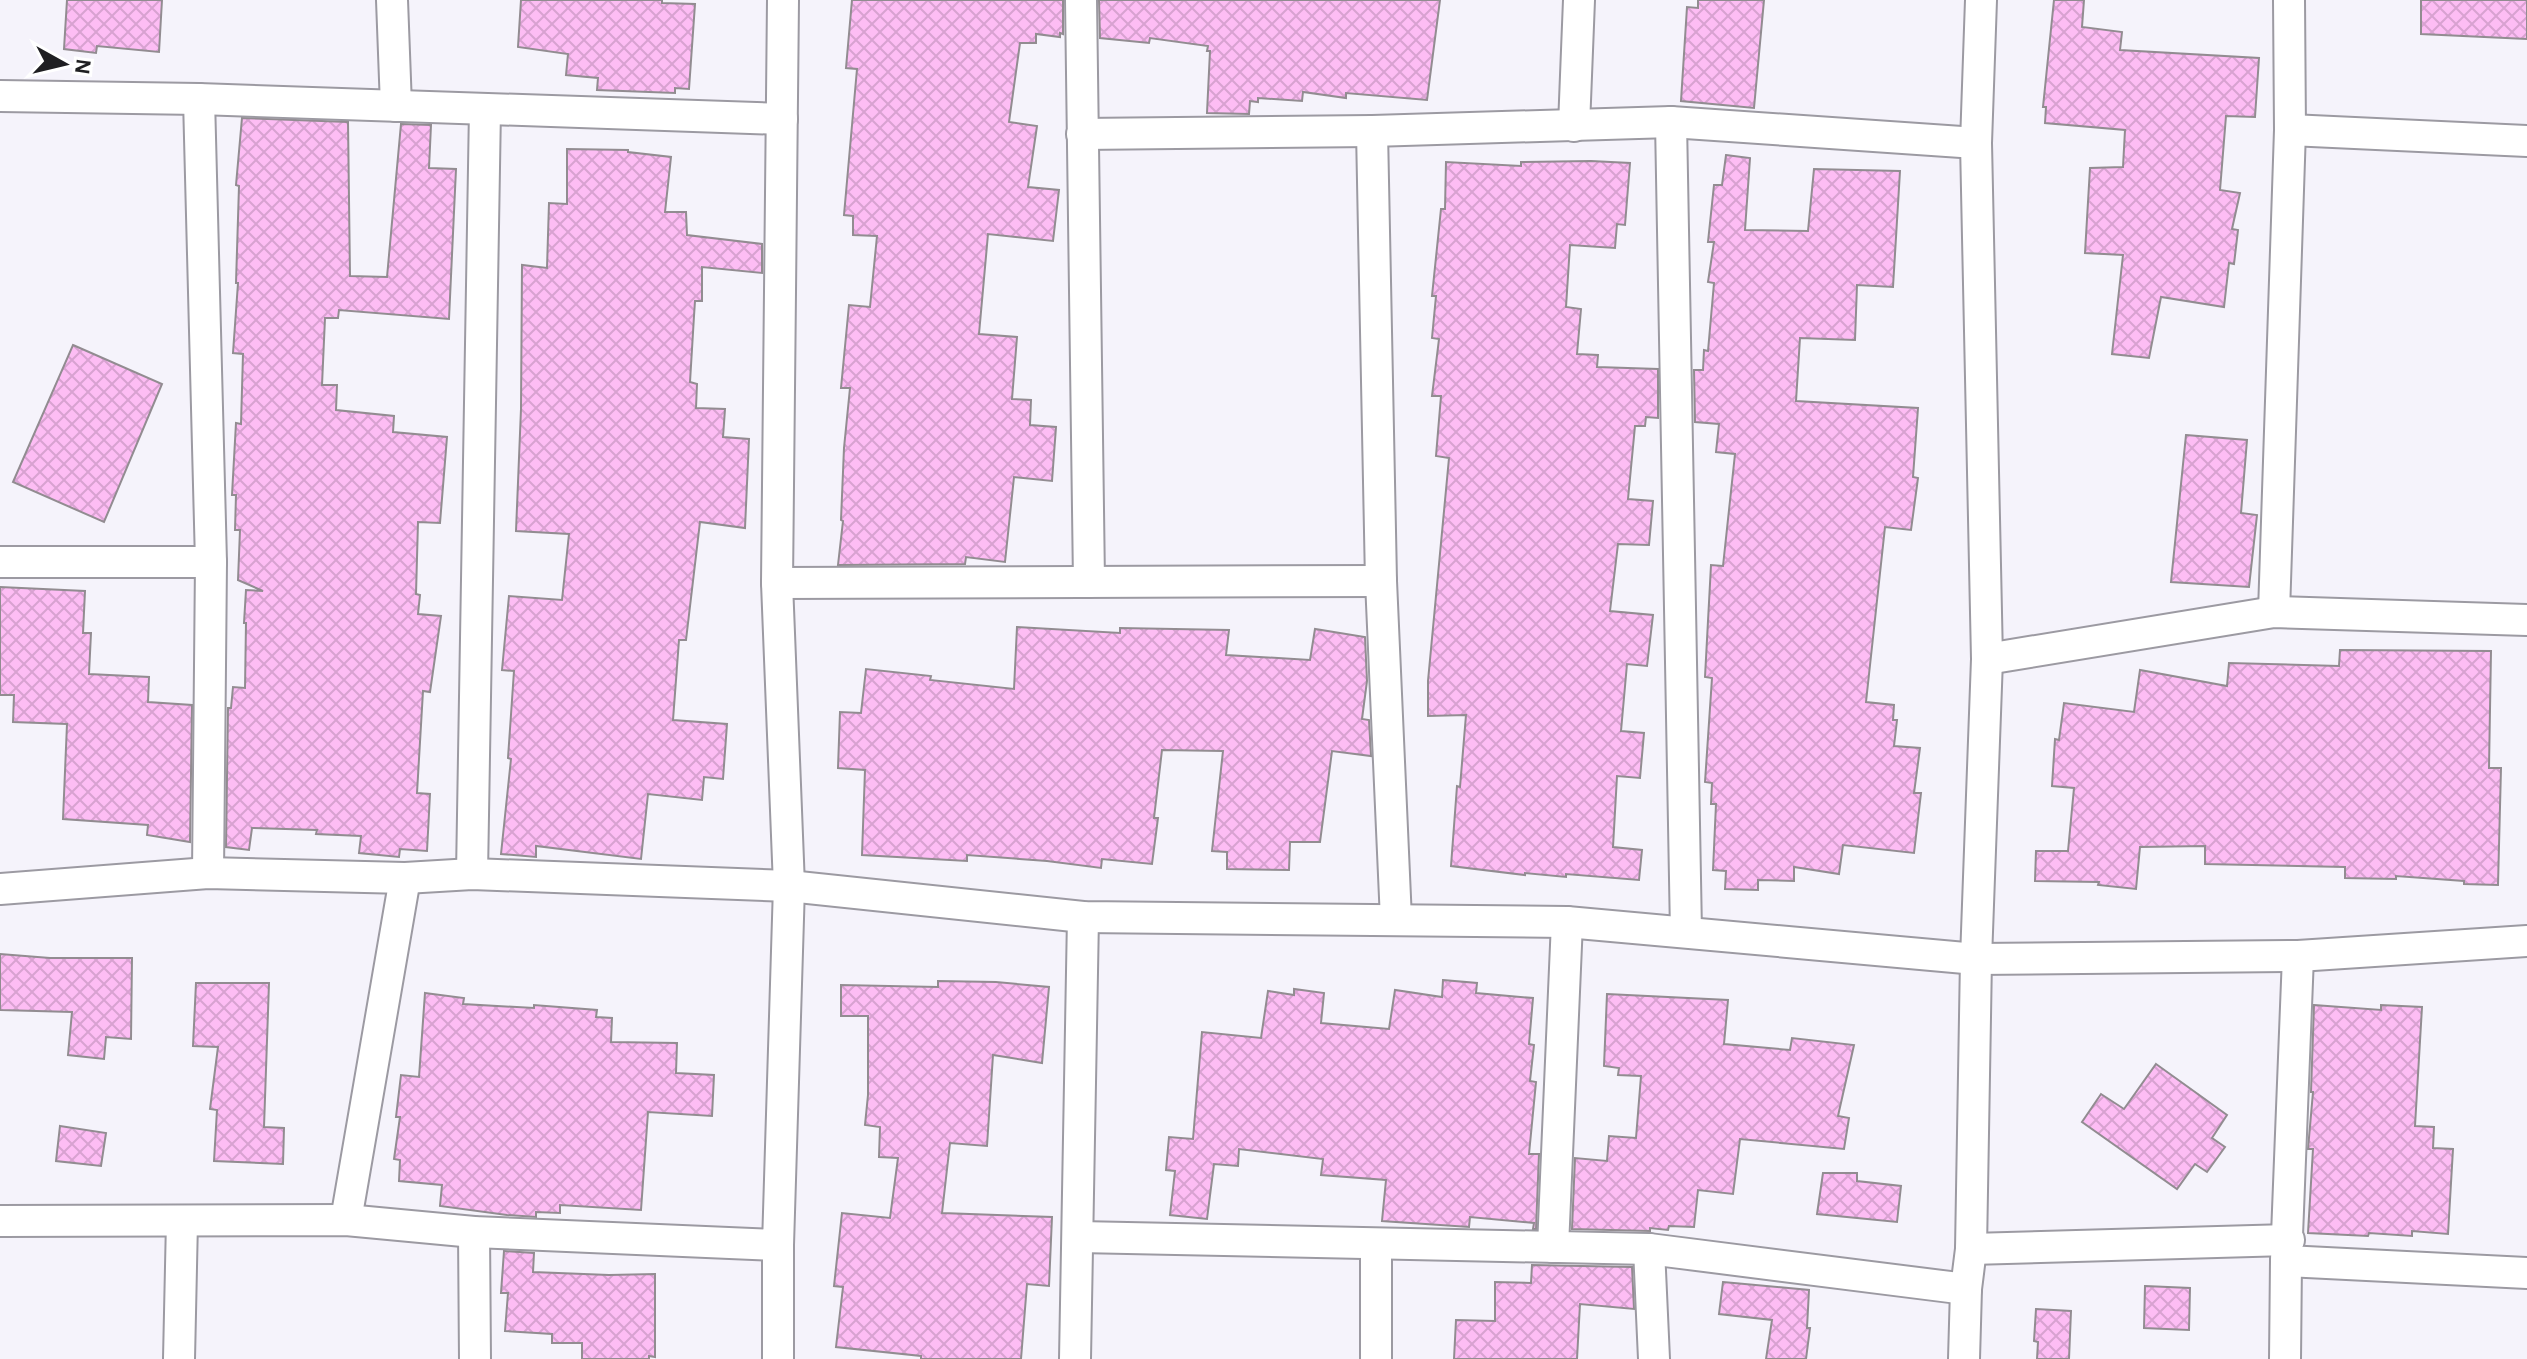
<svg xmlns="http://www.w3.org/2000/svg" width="2527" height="1359" font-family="'Alegreya Sans',sans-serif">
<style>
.building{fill:url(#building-cross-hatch);stroke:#928c91;stroke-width:2}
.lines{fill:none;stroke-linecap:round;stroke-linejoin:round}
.street-casing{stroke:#9c9aa2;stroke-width:34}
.street{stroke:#fff;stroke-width:30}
</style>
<defs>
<pattern id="building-cross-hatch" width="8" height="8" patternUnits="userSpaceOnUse" patternTransform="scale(2)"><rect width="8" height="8" fill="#fdbdf4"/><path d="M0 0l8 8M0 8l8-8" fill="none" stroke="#d8a2d1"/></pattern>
</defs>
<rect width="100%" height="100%" fill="#f5f3fb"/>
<g class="building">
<path d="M67 0H162L159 52 97 46 96 53 64 49Z"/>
<path d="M521 0H662V3L695 4 689 89 675 88V93L597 90 598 78 566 75 568 54 518 47Z"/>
<path d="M852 0H1063V34L1060 33V37L1036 34V43H1020L1009 122 1037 126 1028 187 1059 190 1053 241 988 234 979 334 1017 337 1012 399 1031 400 1030 425 1056 427 1052 481 1014 477 1005 562 966 557 965 564 838 565 843 521 841 520 844 448 850 388H841L849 305 870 307 877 236 853 235V216L844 215 857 69 846 68Z"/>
<path d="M1099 0H1440L1427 100 1346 93V98L1303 92 1302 101 1258 98V102L1250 101 1249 114 1207 113 1210 51H1207L1208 46 1150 38 1149 43 1100 38Z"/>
<path d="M1698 0H1764L1754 108 1681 101 1687 7 1698 8Z"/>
<path d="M2054 0H2084L2082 27 2122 32 2120 50 2259 58 2255 117 2226 116 2220 190 2240 193 2232 229 2238 230 2234 264 2229 263 2224 307 2161 297 2149 358 2112 354 2123 255 2085 253 2090 168 2123 167 2125 130 2045 123 2046 107H2043Z"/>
<path d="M2421 0H2527V39L2421 34Z"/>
<path d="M242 118 348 122 350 276 387 277 401 124 431 125 429 168 456 169 449 319 339 310 338 318H325L322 385H337L336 410 394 416 393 432 447 437 440 523 418 522 416 594 420 595 418 614 441 616 430 692 423 691 417 793 430 794 427 851 400 849 399 857 359 853 361 836 316 834 317 830 252 828 249 850 226 847 228 708H231L233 687 245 688 246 623H244L246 590 263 591 238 580 240 530H235L236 495H232L236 423 241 424 243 354 233 353 238 283H236L239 186 236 185Z"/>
<path d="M567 149 628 150V152L671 157 665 212H686L687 235 762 244V273L702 267V301H695L694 316 690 382 697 384 696 408 725 409 723 437 749 439 745 528 700 522 686 640H679L673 720 727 724 723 779 704 777 702 800 648 794 641 859 536 846V857L501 854 511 759 508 758 514 671 502 670 509 596 562 600 569 534 516 531 521 409 522 265 547 268 549 203 567 204Z"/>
<path d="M1726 155 1750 158 1745 230 1808 231 1814 169 1900 171 1893 287 1857 285 1855 340 1800 338 1796 401 1918 408 1913 477 1918 478 1911 530 1885 527 1866 702 1894 705 1893 720H1897L1894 746 1920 748 1914 793H1921L1914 853 1843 845 1839 874 1794 867V881L1758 880V890L1725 889 1726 871 1713 870 1716 804H1711L1712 783 1705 782 1712 678 1705 677 1711 565 1723 566 1735 454 1716 452 1719 424 1695 422 1694 370H1703L1704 350 1708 351 1714 283 1708 282 1714 242H1708L1714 185H1722Z"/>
<path d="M1591 161 1630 163 1625 225 1617 224 1615 248 1570 245 1566 307 1581 309 1577 354 1598 355 1597 367 1658 369V418L1646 417 1645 426H1635L1628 499 1653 501 1649 545 1618 544 1610 611 1653 615 1647 666 1627 664 1621 731 1644 733 1640 778 1617 776 1613 847 1642 850 1639 880 1566 874V877L1525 873V875L1451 866 1457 786 1460 787 1466 715 1428 716V681L1449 458 1436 456 1441 396H1432L1439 339 1432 338 1436 296H1432L1441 209H1445L1446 162 1521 166V162Z"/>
<path d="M73 345 162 384 104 522 13 482Z"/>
<path d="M2186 435 2247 440 2241 513 2257 515 2249 587 2171 582Z"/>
<path d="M0 587 85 591 83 633H91L89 674 149 677 148 702 192 705 190 842 147 835 148 825 63 819 67 724 13 722 14 695H0Z"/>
<path d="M1017 627 1120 633V628L1229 630 1226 655 1310 660 1315 629 1365 637 1367 681 1362 719 1369 720 1371 756 1332 751 1320 842H1290L1289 870 1227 869V852L1212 851 1223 751 1162 750 1154 818H1158L1152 864 1102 859 1101 868 1047 861 967 855V861L862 855 865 770 838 768 840 712 861 713 866 669 931 676 930 680 1014 689Z"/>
<path d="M2340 650 2491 651 2489 768H2501L2498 885 2464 884V881L2396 876V879L2345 878V867L2205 864V846L2140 847 2136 889 2098 885 2099 882 2035 881 2036 851H2068L2074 788 2052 786 2055 739 2059 740 2064 703 2134 712 2140 670 2227 686 2229 663 2339 666Z"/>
<path d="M0 954 50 958H132L131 1039 106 1037 104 1059 68 1055 72 1012 0 1010Z"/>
<path d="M1443 980 1477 983 1476 993 1533 998 1529 1044 1534 1045 1530 1081 1536 1082 1529 1154H1539L1536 1229H1533L1534 1223 1470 1217 1469 1227 1382 1221 1386 1180 1321 1175 1323 1159 1239 1149 1238 1166 1214 1164 1207 1219 1170 1215 1175 1171 1166 1170 1169 1137 1193 1139 1202 1032 1261 1038 1268 991 1294 995V989L1324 993 1321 1023 1389 1029 1395 990 1442 997Z"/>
<path d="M938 981 996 982 1049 987 1042 1063 993 1055 987 1146 950 1143 942 1213 1052 1217 1049 1286 1027 1284 1021 1359H921V1356L836 1347 843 1287 834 1286 842 1213 890 1218 898 1158 879 1157 880 1127 865 1125 868 1095V1016H841V985L938 987Z"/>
<path d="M196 983H269L264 1127 284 1128 283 1164 214 1161 217 1110 210 1109 218 1047 193 1046Z"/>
<path d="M425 993 464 998 463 1004 534 1008V1005L597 1010 596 1017 612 1018 611 1042 677 1043 676 1073 714 1075 712 1116 648 1112 641 1210 560 1205V1213L536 1212V1217L507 1215 440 1206 442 1185 399 1181 400 1160 394 1159 400 1117H396L401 1075 419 1077Z"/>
<path d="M1607 994 1728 1000 1724 1044 1790 1050 1792 1038 1854 1045 1838 1116 1849 1118 1844 1149 1740 1139 1733 1194 1698 1190 1694 1227 1669 1226 1668 1230 1650 1228V1231L1572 1229 1575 1158 1607 1161 1609 1136 1636 1138 1641 1076 1618 1075 1619 1068 1604 1066Z"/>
<path d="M2314 1005 2381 1010V1005L2422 1007 2415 1126 2434 1127 2433 1148 2453 1149 2448 1234 2412 1231V1236L2369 1233 2368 1236 2308 1233 2313 1149H2308L2313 1092H2311Z"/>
<path d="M2156 1064 2227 1115 2212 1138 2225 1147 2207 1172 2195 1164 2177 1189 2082 1122 2101 1094 2124 1109Z"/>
<path d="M60 1126 106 1133 101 1166 56 1161Z"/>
<path d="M1823 1173H1857V1181L1901 1186 1897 1222 1817 1214Z"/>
<path d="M504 1251 534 1253 533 1272 609 1275 655 1274V1357L649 1356V1359H582V1343H552V1334L505 1331 508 1293H501Z"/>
<path d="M1532 1265 1632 1267 1634 1309 1580 1304 1577 1359H1454L1456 1320 1495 1321V1282L1531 1283Z"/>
<path d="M1723 1282 1809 1290 1807 1328H1810L1806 1359H1766L1772 1320 1719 1314Z"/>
<path d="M2145 1286 2190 1288 2189 1330 2144 1328Z"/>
<path d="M2036 1309 2071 1311 2069 1359H2037L2038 1342 2034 1341Z"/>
</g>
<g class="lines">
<g class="street-casing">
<g id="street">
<path d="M392 0 396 106"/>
<path d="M1081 0 1089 582"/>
<path d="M0 96 199 99 782 119"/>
<path d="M199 99 211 562 208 873"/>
<path d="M1671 122 1686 932"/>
<path d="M1574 126 1579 0"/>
<path d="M2290 130 2527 141"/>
<path d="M1372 131 1381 581 1396 920"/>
<path d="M1082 134 1372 131 1671 122 1976 143"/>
<path d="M0 562H211"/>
<path d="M777 583 1381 581"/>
<path d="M2274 612 2290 130 2289 0"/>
<path d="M1987 659 2274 612 2527 620"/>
<path d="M472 874 485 109"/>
<path d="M0 889 208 873 405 878 472 874 789 886 1083 917 1567 922 1976 959 2298 956 2527 941"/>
<path d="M346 1220 405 878"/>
<path d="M0 1221 346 1220 474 1232 778 1245"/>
<path d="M474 1232 475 1359"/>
<path d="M1079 1237 1649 1249 1966 1289"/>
<path d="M1553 1247 1567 922"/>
<path d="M1649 1249 1654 1359"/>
<path d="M1971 1249 2289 1240"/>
<path d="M2286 1261 2527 1273"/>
<path d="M179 1359 182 1221"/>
<path d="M778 1359V1245L789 886 777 583 783 0"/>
<path d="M1075 1359 1083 917"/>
<path d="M1376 1359V1244"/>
<path d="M1964 1359 1966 1289 1971 1249 1976 959 1987 659 1976 143 1981 0"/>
<path d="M2285 1359 2286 1261 2298 956"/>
</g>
</g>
<use href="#street" class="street"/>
</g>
<g transform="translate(64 64) rotate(98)" stroke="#ffffff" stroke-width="6" paint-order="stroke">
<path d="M0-6L14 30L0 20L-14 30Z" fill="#1f1f22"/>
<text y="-12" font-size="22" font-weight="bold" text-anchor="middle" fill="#1f1f22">N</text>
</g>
</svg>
